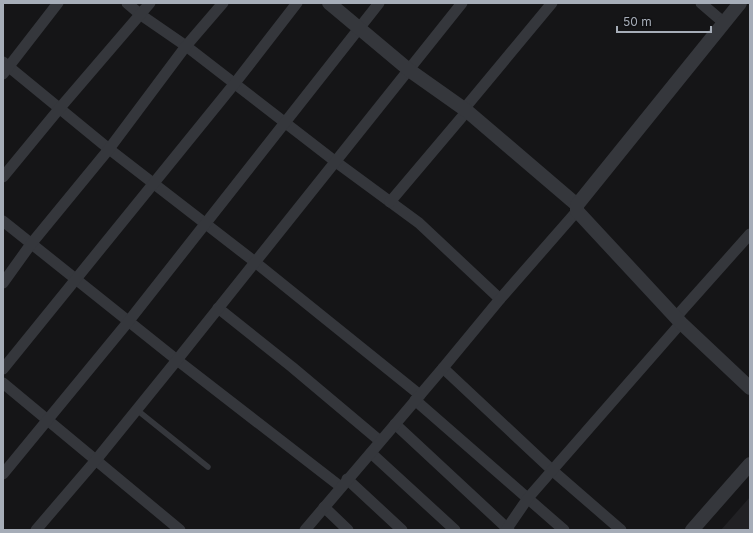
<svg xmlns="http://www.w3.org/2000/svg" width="753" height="533" font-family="Inter,sans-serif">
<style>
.built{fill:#212124}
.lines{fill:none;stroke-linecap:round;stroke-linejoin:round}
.service{stroke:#35373c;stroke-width:5.5}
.minor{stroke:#35373c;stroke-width:11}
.tertiary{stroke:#35373c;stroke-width:14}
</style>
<rect width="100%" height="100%" fill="#151517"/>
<path class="built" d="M750 497V530H721Z"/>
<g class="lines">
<path class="service" d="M137 410 208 467"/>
<g class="minor">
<path d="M127 3 141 15 186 46 336 162 419 223 500 299"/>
<path d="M701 3 723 22"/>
<path d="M3 62 109 149 255 262 420 395"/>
<path d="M3 74 58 3"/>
<path d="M464 109 552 3"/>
<path d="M3 177 59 109 150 3"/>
<path d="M390 202 467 111"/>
<path d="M3 221 177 360 341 487"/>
<path d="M3 283 31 244 109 149 186 46 223 3"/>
<path d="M218 308 292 367 380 441"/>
<path d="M676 317 750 234"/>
<path d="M443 368 553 471 621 530"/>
<path d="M3 369 235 83 297 3"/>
<path d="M3 383 180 530"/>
<path d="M415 400 564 530"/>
<path d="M395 424 509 530"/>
<path d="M371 453 455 530"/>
<path d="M3 474 128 322 379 3"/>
<path d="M347 479 402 530"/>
<path d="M324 507 348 530"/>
<path d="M36 530 96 460 177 360 462 3"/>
<path d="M305 530 443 368 500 299 577 211"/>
<path d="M506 530 528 498 681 323"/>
</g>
<g class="tertiary">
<path d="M329 3 409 70 467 111 577 205"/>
<path d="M740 3 577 205V211L681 323 750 388"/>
<path d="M692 530 750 464"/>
</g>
</g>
<rect width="753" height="533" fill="none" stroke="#a6adb8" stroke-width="8"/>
<path d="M617 26v6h94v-6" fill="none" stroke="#a6adb8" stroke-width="2"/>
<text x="623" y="26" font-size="12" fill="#a6adb8" stroke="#101012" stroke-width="3" paint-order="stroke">50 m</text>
</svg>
